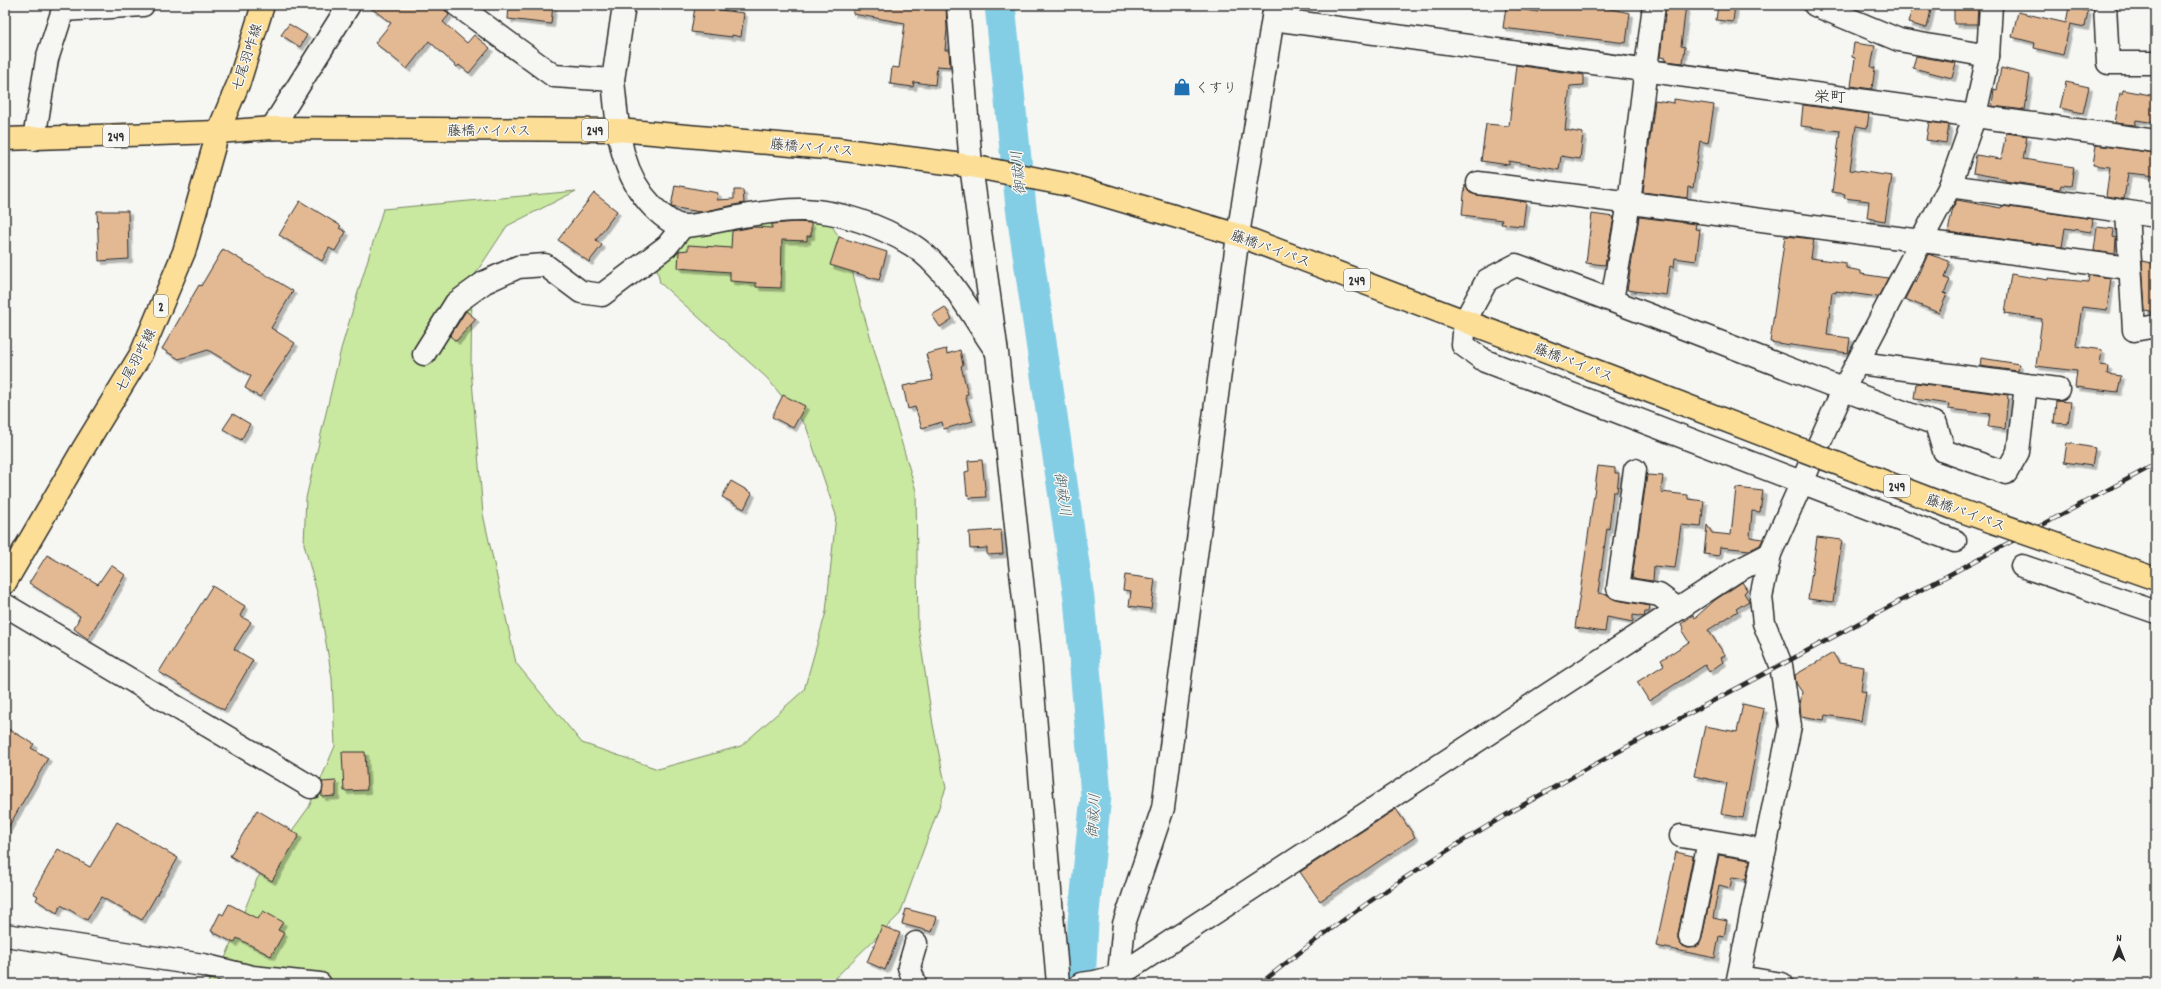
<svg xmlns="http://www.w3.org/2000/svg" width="2161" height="989" font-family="Dekko,'Klee One',sans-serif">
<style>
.green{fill:#c9e8a0;stroke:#7a8a66}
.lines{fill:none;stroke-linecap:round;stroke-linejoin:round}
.river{stroke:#84cee5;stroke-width:31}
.building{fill:#e3b994;stroke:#2b2b2b;filter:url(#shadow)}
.minor-casing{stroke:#2b2b2b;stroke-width:25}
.major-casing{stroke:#2b2b2b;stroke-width:25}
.highway-casing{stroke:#2b2b2b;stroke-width:25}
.minor{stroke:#f6f6f2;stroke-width:22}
.major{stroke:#fcde96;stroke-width:22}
.highway{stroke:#fcde96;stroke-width:22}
.rail-casing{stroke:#2b2b2b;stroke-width:4.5}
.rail{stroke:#f6f6f2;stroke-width:3;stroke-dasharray:9;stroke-linecap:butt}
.highway-bridge-casing{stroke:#2b2b2b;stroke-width:25;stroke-linecap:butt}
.highway-bridge{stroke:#fcde96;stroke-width:22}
.labels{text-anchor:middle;stroke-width:3;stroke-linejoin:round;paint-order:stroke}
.shield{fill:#f6f6f2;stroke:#686867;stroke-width:1}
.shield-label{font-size:13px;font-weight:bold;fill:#2b2b2b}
.street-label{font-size:14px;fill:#2b2b2b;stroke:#f6f6f2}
.poi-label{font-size:14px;fill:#2b2b2b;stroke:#f6f6f2;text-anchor:start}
.water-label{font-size:15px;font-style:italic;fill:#465c63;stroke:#f6f6f2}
.quarter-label{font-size:16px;fill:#2b2b2b;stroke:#f6f6f2}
</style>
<defs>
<filter id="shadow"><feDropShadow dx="3.5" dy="3.5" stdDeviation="0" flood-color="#0004"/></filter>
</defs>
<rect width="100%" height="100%" fill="#f6f6f2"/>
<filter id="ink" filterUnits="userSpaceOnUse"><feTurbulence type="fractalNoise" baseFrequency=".025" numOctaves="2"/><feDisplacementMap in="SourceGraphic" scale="8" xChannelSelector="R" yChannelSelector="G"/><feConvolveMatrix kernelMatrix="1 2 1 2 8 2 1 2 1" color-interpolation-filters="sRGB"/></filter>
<g filter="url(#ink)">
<path class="green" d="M576 191 507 226 472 279 471 368 483 514 516 663 582 743 658 769 741 746 804 690 826 612 836 515 806 426 767 378 660 283 654 255 676 236 755 209 829 222 847 248 858 295 916 491 918 626 933 725 946 788 900 914 829 984H207L226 956 257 879 309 807 335 746 332 678 318 596 304 544 306 498 341 349 383 209Z"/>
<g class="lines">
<path class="river" d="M1000 5 1021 207 1079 598 1096 796 1083 922 1080 984"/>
</g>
<g class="building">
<path d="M367 5H440L449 15 443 22 467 43 474 35 490 48 469 73 459 65 457 67 429 41 407 69 375 43 391 23Z"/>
<path d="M509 5H553L551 24 508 19Z"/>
<path d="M853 5H946L947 30 945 50H949L950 67 937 66 935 85 914 82 913 87 890 84 892 67 899 68 905 23 853 14Z"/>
<path d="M1539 5H1592L1630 13 1626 43 1503 28 1506 7 1538 12Z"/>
<path d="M1666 5H1686L1681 46 1685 47 1683 63 1665 61V58L1660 57Z"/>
<path d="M1718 5H1735L1733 22 1716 20Z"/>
<path d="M1913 5H1932L1927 28 1908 23Z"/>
<path d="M1954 5H1978L1977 24H1954Z"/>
<path d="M695 7 744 13 741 37 732 35V37L691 32Z"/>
<path d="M2069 7 2088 11 2085 27 2070 24 2063 55 2034 48 2035 43 2012 37 2018 12 2066 23Z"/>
<path d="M289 24 307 35 300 47 281 35Z"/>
<path d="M1854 43 1875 46 1871 67 1875 68 1872 89 1851 86 1855 58 1852 57Z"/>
<path d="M1916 56 1956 63 1952 78 1913 68Z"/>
<path d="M1516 65 1584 75V85L1570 86 1565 130 1583 133 1580 159 1561 156 1559 170 1509 161V165L1481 161 1486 124 1509 126Z"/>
<path d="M2001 68 2030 75 2025 110 1992 106 1994 89 1997 90Z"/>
<path d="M2066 82 2089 87 2083 113 2060 108Z"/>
<path d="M2123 90 2156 96V123L2136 120 2135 125 2115 123 2120 93 2122 94Z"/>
<path d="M1674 99 1714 105 1708 143 1700 141 1693 188 1688 187 1687 198 1643 192 1655 100 1674 103Z"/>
<path d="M1803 105 1869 114 1867 128 1856 126 1850 170 1892 176 1885 221 1867 218 1869 201 1844 198 1845 194 1832 192 1840 131 1801 126Z"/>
<path d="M1929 122 1949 125 1946 143 1926 140Z"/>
<path d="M2006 133 2027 136 2023 159 2074 167 2071 186 2061 185 2060 189 2005 181 2006 179 1973 173 1976 155 2001 159Z"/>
<path d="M2096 145 2156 153V176L2128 173 2124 199 2106 196 2110 167 2093 165Z"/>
<path d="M675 185 718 193 717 200 734 199V190H743L744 203 700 212 671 207Z"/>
<path d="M1465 185 1470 193 1476 195 1526 202 1523 226 1501 224 1502 220 1462 215Z"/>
<path d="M594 193 617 211 596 240 602 245 589 262 558 240Z"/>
<path d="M1957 200 2001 208 2002 206 2093 219 2091 232 2065 228 2062 247 1948 232 1953 207Z"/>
<path d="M300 201 341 226 339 228 346 232 335 251 329 248 322 261 279 235Z"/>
<path d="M97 211H128L129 259 99 261Z"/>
<path d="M1592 214 1614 217 1605 265 1586 263Z"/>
<path d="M1639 217 1696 224 1695 229 1700 230 1696 261 1675 258 1674 267 1670 266 1666 295 1627 290Z"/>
<path d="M796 222 811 223V236H807V241L782 240 781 288 756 287V283L730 281V272L678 268 679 251 688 250V245L731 248 732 231 753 227 772 228V224Z"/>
<path d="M2097 227 2114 229 2113 237 2116 238 2115 254 2094 251Z"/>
<path d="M1785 236 1814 239 1811 258 1846 263V268L1861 271V274L1888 278 1878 297 1836 291V293L1832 292 1827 335 1850 338 1848 353 1770 342Z"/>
<path d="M839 237 887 252 879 280 830 265Z"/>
<path d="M223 249 293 291 271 328 295 343 260 397 245 388 251 376 208 350 179 359 162 349 199 285 201 286Z"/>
<path d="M1928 254 1949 261V266L1945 278 1950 280 1944 293 1947 294 1939 313 1905 299 1914 281 1916 282Z"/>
<path d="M2142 261 2156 264V313L2145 311Z"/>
<path d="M2011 274 2048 280V278L2088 282 2089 275 2111 278 2107 310 2082 307 2076 346 2102 350 2100 365 2108 366 2107 374 2121 376 2118 392 2075 387 2077 371 2036 366 2042 319 2005 313Z"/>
<path d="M945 307 952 319 940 327 932 315Z"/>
<path d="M466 311 476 319 456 341 450 336Z"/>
<path d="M946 349 947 354 960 350 963 365 961 366 968 394 965 395 973 421 944 429 942 422 922 428 915 407 908 409 903 386 933 380 926 354Z"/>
<path d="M1981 358 2019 364 2018 371 1980 366Z"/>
<path d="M1916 383 2008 395 2005 429 1988 427 1990 414 1948 409 1949 404 1914 399Z"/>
<path d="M783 395 805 406 793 428 772 417Z"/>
<path d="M2056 401 2071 402 2068 424 2054 423Z"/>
<path d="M233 414 250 424 241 440 223 429Z"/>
<path d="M2067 443 2095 448 2092 466 2064 462Z"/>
<path d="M982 460 986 497 970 498 969 495H967L965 472 969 471 968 461Z"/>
<path d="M1598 466 1615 468V473H1619L1617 492H1613L1609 529 1607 528 1598 593 1608 595 1616 600 1650 606 1649 612H1645L1644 617 1633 615V622L1607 617 1605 632 1575 628Z"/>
<path d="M1647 475 1663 476 1661 492 1688 495V499L1704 501 1701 527 1681 525 1675 568 1654 566 1653 581 1632 578Z"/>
<path d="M731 481 752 493 744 509 722 497Z"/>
<path d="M1736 488 1763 491 1760 512 1752 511 1750 537 1763 539 1760 545 1750 550 1720 547 1719 556 1704 554 1707 525 1712 533 1731 535Z"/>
<path d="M1001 530 1003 554 987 555V548L970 549 969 532Z"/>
<path d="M1817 537 1842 540 1833 602 1808 599Z"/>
<path d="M47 555 98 584 111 565 125 575 88 639 74 629 80 616 29 583Z"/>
<path d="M1125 575 1155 579 1151 609 1129 606 1131 591 1123 590Z"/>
<path d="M1742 582 1747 590 1744 593 1749 601 1736 609 1738 611 1708 630 1725 655 1721 658 1723 662 1709 672 1705 665 1649 701 1637 682 1664 665 1661 660 1689 642 1682 631 1684 629 1681 624 1693 615 1695 618 1715 600Z"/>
<path d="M212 586 245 606 240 616 251 622 234 649 253 660 224 710 159 672Z"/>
<path d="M1833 653 1839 663 1864 667 1861 691 1866 692 1861 721 1825 715 1824 720 1801 716 1800 705 1802 692 1796 683 1795 675Z"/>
<path d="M1743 704 1764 709 1743 818 1721 814 1727 783 1694 776 1705 726 1737 732Z"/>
<path d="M5 727 34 744 31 748 48 758 5 833Z"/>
<path d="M342 752H365L367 790 344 791Z"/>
<path d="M336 781V796L322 797V782Z"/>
<path d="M1396 809 1415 837 1320 901 1300 872Z"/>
<path d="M257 810 299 835 272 881 230 856Z"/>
<path d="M117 822 178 858 142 920 101 897 87 920 61 905 57 913 36 900 38 896 33 893 58 849 90 867Z"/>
<path d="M1676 852 1693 856 1678 934V940L1681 945 1688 948 1699 945 1702 938 1719 855 1750 860 1746 879 1732 877 1730 888 1719 885 1713 918 1727 921 1724 937 1719 936 1715 958 1656 946Z"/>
<path d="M229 904 258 919 263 911 283 922 278 930 284 933 271 956 237 938 234 943 211 931 220 913 223 915Z"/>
<path d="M906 909 937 917 932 932 902 924Z"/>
<path d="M882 926 900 933 885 970 867 962Z"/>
</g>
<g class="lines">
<g class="minor-casing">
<g id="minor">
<path d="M457 5 554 76 613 80C618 127 618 171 653 207 660 214 673 225 683 226 692 227 731 218 743 216 763 213 783 209 803 210 840 211 881 226 912 245 946 266 972 316 995 349"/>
<path d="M958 5 971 166 997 353 1029 645 1058 984"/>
<path d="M1815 5 1899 40 1988 56"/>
<path d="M2105 5 2108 63H2156"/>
<path d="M1273 19 2156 141"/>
<path d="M613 80 624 5"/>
<path d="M272 128 349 5"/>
<path d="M34 139 47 59 63 10 143 5"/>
<path d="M1478 183 2129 268"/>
<path d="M1950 186 2156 216"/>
<path d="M2127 212 2134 330 2156 326"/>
<path d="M1612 300 1629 203 1654 5"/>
<path d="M424 354 456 303 485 282 518 267 545 265 581 292 602 295 667 246 683 226"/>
<path d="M1859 363 2058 389"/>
<path d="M1635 470 1618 588 1659 595 1678 609"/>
<path d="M1955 541 1485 361 1463 345 1465 321 1487 280 1516 265C1657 316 1795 373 1936 424L1944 451 2006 473 2018 452 2026 385"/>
<path d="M2022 566 2156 612"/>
<path d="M5 605 311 787"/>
<path d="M1681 836 1765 850"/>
<path d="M5 935 203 965 252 977 320 984"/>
<path d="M1690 936 1709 841"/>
<path d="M1739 977 1782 984"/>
<path d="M915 984 909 967 916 943"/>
<path d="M1081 984 1095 982 1118 976 1735 572 1770 554"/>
<path d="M1118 984 1124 924 1163 808 1238 235 1275 5"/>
<path d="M1737 984 1790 726 1781 665 1764 623 1761 597 1770 554 1843 390 1950 186 1975 115 1988 56 1991 5"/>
</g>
</g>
<g class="major-casing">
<path id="major" d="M5 583 83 449 141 354 184 252 218 132 239 82 263 5"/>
</g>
<g class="highway-casing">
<path id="highway" d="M5 139 218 132 272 128 618 130 837 149 971 166 1069 185 1238 235 1641 388"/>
</g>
<use href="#minor" class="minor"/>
<use href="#major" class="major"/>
<use href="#highway" class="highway"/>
<g class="rail-casing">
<path id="rail" d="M1260 984C1408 862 1578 772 1747 683 1883 610 2020 537 2156 464"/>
</g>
<use href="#rail" class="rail"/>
<g class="highway-bridge-casing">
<path id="highway-bridge" d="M1641 388 1953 508 2156 579"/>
</g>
<use href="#highway-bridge" class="highway-bridge"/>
</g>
</g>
<defs>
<g id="shop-bare" transform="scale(1.38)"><path d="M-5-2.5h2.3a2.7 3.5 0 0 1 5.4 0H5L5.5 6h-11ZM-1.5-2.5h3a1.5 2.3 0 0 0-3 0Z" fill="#1f6fb2" stroke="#f6f6f2" stroke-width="2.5" paint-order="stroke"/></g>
</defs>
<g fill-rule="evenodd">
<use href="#shop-bare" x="1182" y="87"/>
</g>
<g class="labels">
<g class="shield">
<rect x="582" y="119" width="26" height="22" rx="3"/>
<rect x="103" y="125" width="26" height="22" rx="3"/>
<rect x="1344" y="269" width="26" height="22" rx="3"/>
<rect x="154" y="295" width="14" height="22" rx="3"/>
<rect x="1884" y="475" width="26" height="22" rx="3"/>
</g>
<g class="shield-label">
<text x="595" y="135">249</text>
<text x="116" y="141">249</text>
<text x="1357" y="285">249</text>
<text x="161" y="311">2</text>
<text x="1897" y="491">249</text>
</g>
<g class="street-label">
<text transform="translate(246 57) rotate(-72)" y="5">七尾羽咋線</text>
<text x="489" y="135">藤橋バイパス</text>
<text transform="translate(812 147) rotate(5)" y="5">藤橋バイパス</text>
<text transform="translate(1271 248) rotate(20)" y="5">藤橋バイパス</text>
<text transform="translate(135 360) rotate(-62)" y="5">七尾羽咋線</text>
<text transform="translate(1574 362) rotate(21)" y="5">藤橋バイパス</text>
<text transform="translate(1966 512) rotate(20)" y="5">藤橋バイパス</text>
</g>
<g class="poi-label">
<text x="1195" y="92">くすり</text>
</g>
<g class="water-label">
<text transform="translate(1018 173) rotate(-96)" y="5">御祓川</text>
<text transform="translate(1063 494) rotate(82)" y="5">御祓川</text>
<text transform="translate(1093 816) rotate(-86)" y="5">御祓川</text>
</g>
<g class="quarter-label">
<text x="1830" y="102">栄町</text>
</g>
</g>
<rect width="2161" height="989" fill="none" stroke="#f6f6f2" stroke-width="20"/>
<rect x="10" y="10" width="2141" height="969" fill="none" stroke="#2b2b2b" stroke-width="1.5" filter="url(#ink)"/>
<g transform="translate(2119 947)" stroke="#f6f6f2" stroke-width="3" paint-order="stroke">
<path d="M0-3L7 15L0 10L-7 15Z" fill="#2b2b2b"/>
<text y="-6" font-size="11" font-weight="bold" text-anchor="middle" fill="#2b2b2b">N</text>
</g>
</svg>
